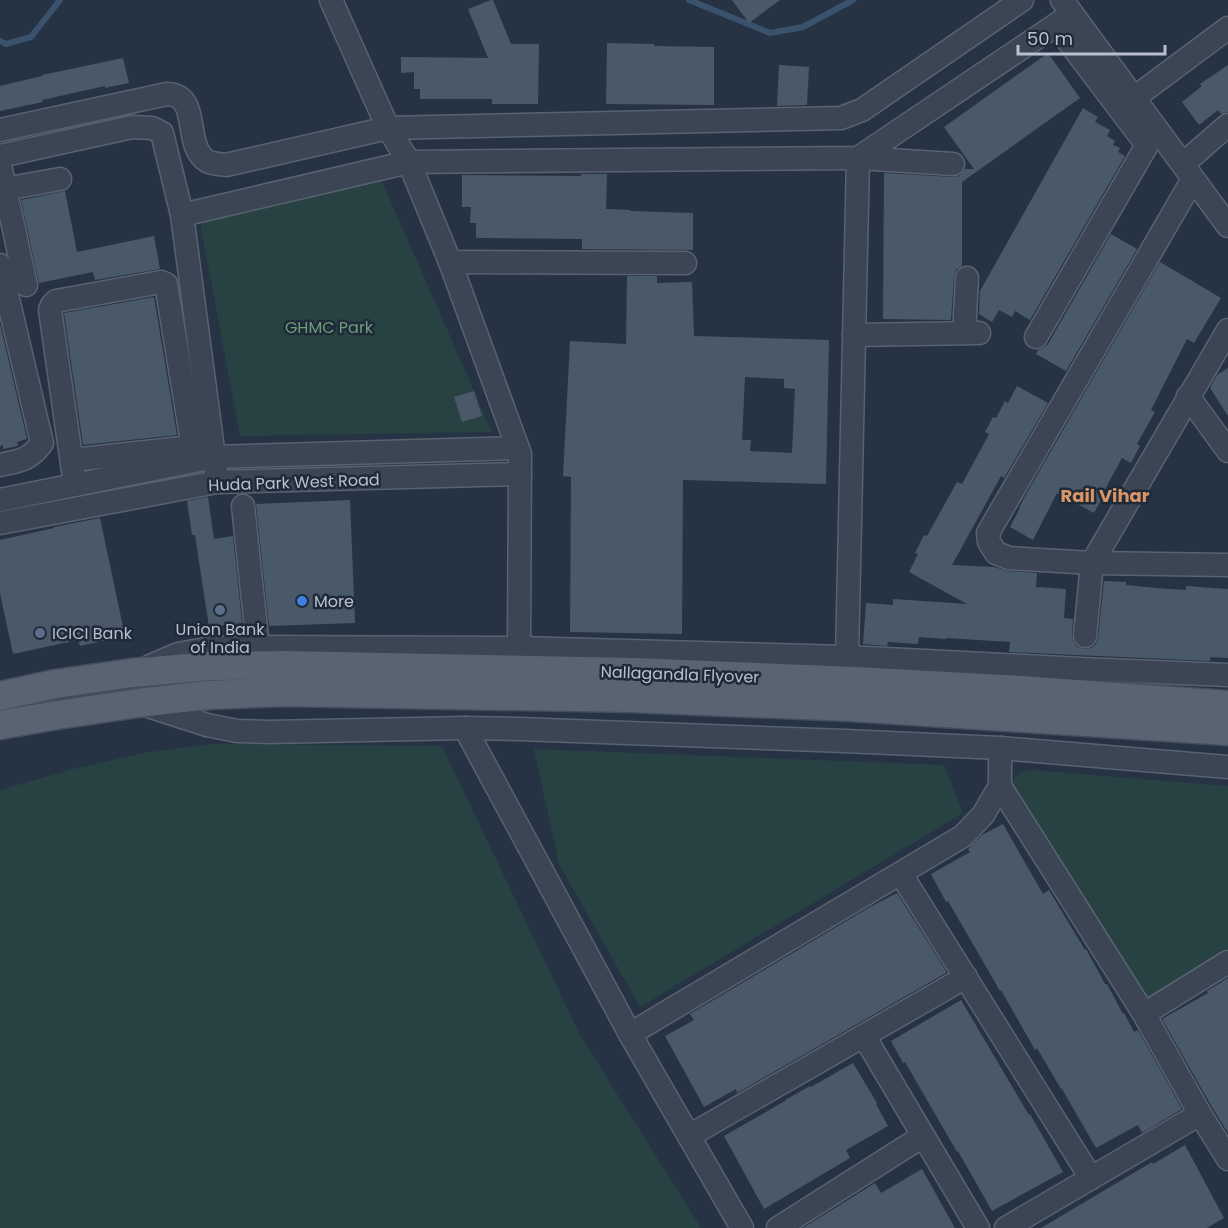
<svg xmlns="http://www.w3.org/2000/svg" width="1228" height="1228" font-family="Poppins,sans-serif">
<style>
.green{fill:#284244}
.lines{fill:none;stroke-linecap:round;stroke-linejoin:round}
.stream{stroke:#3b526d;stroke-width:6}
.building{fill:#4a596a;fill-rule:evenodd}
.minor-casing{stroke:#596370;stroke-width:25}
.major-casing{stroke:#444e5c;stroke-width:31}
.minor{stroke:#3b4553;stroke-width:22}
.major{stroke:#596473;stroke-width:28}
.shop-dot{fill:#3f7fe0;stroke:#1f2a39;stroke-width:2}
.service-dot{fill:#5c6f8a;stroke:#1f2a39;stroke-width:2}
.labels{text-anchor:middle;stroke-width:5;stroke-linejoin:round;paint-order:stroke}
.park-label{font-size:16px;fill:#6e9e78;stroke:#1f2a39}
.street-label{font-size:16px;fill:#b8c0cd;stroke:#1f2a39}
.poi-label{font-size:16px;fill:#b8c0cd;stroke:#1f2a39;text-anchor:start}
.neighbourhood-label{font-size:18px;font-weight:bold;fill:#da9566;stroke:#1f2a39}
</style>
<rect width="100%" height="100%" fill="#263344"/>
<g class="green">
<path d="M381 179 492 432 240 436 199 217Z"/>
<path d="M212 744 442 746 580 1035 701 1228H0V790L77 768 143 753Z"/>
<path d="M534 749 944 765 963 813 640 1007 559 864Z"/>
<path d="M1032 770 1228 786V954L1147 999 1013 791 1014 778 1021 772Z"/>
</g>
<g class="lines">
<g class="stream">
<path d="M689 0 770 33 803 27 853 0"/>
<path d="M0 41 6 44 31 37 60 0"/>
</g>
</g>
<g class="building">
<path d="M491 0H493L511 44H539L538 104H492V99H420V89H414V72L401 73V57L488 58 468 9Z"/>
<path d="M732 0H780L749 23Z"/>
<path d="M607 43 654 44V46L714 47V105L606 104Z"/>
<path d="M1048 53 1080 98 962 182V266L956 270 954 277 951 320 883 319 884 173 952 177 959 176 965 169H974L944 127Z"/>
<path d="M123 58 129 83 105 88V86L42 100 43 102 0 111V86L42 76V75Z"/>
<path d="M779 65 809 67 807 105 777 106Z"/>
<path d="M1228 65V112L1221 114 1218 110 1199 125 1182 102 1202 86 1200 84Z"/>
<path d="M1083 108 1098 117 1095 122 1110 130 1107 136 1115 141 1113 145 1120 148 1118 152 1125 156 1030 320 1015 311 1012 317 999 310 992 322 979 314 980 291Z"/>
<path d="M581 174H607L606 209 630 210V211L693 213V250L582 249V239L476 238V223H470L471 207H462V175L581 176Z"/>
<path d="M65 191 77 252 154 236 160 269 95 280 93 272 39 283 21 200Z"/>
<path d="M1111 234 1137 249 1066 371 1036 354 1038 350 1043 348 1048 344Z"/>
<path d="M1160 262 1221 298 1194 343 1187 339 1151 410 1155 412 1137 444 1140 446 1131 463 1122 458 1104 491H1106L1094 513 1057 493 1033 540 1010 527 1020 508H1019L1025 496Z"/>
<path d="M627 276H657V283L692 282 694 336 829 340 826 484 683 480 682 634 570 632 571 477 563 476 570 341 626 344ZM745 377 784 379V388L795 389 792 453 750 451 751 440H742Z"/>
<path d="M154 297 177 435 83 445 64 313Z"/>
<path d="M0 324 27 439 17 442 18 446 3 449V445L0 446Z"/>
<path d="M1228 368V416L1210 388 1217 375Z"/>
<path d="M1017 386 1048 403 1004 478 1001 476 952 565 994 567 1008 571 1037 573 1036 587 1066 589 1064 618 1073 619 1072 635 1073 641 1077 647 1084 649 1091 648 1096 644 1098 638 1104 581 1126 582V585L1156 588 1186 590V586L1228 589V658L1210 657V661L1009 652 1010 642 946 638V639L919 637 918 644 888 642 887 646 863 644 866 603 893 605V599L967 604 909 572 918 554 915 553 924 535 927 536 957 482 962 484 989 434 985 432 993 417 996 418 1005 401 1008 403Z"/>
<path d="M474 391 482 416 462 422 454 397Z"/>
<path d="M208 497 214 539 233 536 242 623 209 627 195 535H192L187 501Z"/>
<path d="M350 500 355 623 269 626 256 504Z"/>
<path d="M100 518 125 636 80 646 78 640 13 654 0 593V540L54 528V527Z"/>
<path d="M1003 824 1043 894 1049 890 1085 950 1086 949 1105 984H1107L1123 1014 1124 1013 1134 1032 1138 1030 1182 1109 1142 1133 1138 1125 1096 1148 1062 1089H1061L1037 1048 1035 1050 1001 990 1000 991 948 901 946 902 931 874 970 852 968 849 982 835Z"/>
<path d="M897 893 946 971V973L737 1093 736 1089 704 1107 665 1036 694 1020 690 1014 870 907Z"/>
<path d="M1228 978V1133L1212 1107 1162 1019 1208 993 1207 991Z"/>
<path d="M961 1000 1029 1115 1030 1114 1063 1172 992 1211 958 1151 957 1152 905 1062 903 1063 891 1041Z"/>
<path d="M853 1063 877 1103 876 1104 888 1126 846 1150 850 1158 764 1209 724 1136 785 1101V1100L810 1086 811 1087Z"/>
<path d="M1185 1145 1224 1218 1207 1228H1041L1152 1162 1153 1164Z"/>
<path d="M922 1169 955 1228H803L875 1183 881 1193Z"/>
</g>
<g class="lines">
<g class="minor-casing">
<g id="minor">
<path d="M331 0 388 128 409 162 450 262 520 454 519 648"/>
<path d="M1062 0 1228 226"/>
<path d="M1134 98 1228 28"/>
<path d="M0 130 167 94C202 95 182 145 207 161 212 164 220 164 226 165L388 128 841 118 862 110 1022 0"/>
<path d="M0 156 132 127 152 128 162 133 182 215 409 162 858 158 1072 14"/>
<path d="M1183 164 1228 125"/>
<path d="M0 165 26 285"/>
<path d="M1193 179 988 533 989 542 996 553 1009 558 1092 563 1228 565"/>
<path d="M5 189 60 179"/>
<path d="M182 215 216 472"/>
<path d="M450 262 685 263"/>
<path d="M0 265 42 443C30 460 19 461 0 465"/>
<path d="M964 333 967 278"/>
<path d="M854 335 979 333"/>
<path d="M1036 337 1147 145 1056 25"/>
<path d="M1188 396 1228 451"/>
<path d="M72 460 182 448 189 446 192 442 166 284 161 282 56 301 52 305 50 310 75 485"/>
<path d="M0 500 214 457 518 448"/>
<path d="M243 506 258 647"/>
<path d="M0 523 217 482 520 474"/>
<path d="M1085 636 1092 563 1228 330"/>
<path d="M847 657 858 158 953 164"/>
<path d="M150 666 178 654 211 648 258 647 519 648 847 657 1082 669 1228 675"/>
<path d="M142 704 207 725 237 731 269 732 465 728 519 729 845 741 1000 748 1228 767"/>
<path d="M465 728 630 1034 742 1228"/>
<path d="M1000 748V786L1144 1014 1200 1114 1228 1159"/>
<path d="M901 874 1091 1178"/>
<path d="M1144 1014 1228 962"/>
<path d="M630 1034 963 836 983 815 1000 786"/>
<path d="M864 1036 978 1228"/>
<path d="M689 1136 966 977"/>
<path d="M778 1228 923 1136"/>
<path d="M1006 1228 1200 1114"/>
</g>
</g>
<g class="major-casing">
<g id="major">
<path d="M0 696 55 684 132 673 210 666 285 665 633 672 855 681 1021 690 1228 705"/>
<path d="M0 725 57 715 138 703 209 695 283 692 632 698 851 707 1228 731"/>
</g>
</g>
<use href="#minor" class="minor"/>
<use href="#major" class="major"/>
</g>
<circle class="shop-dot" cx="302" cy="601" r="6"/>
<g class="service-dot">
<circle cx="220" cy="610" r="6"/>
<circle cx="40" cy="633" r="6"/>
</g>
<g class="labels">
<g class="park-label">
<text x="329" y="333">GHMC Park</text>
</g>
<g class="street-label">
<text transform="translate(294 482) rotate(-2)" y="6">Huda Park West Road</text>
<text transform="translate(680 674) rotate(2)" y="6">Nallagandla Flyover</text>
</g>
<g class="poi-label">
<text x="314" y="607">More</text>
<text x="220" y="635" text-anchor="middle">Union Bank<tspan x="220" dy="18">of India</tspan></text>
<text x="52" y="639">ICICI Bank</text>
</g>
<g class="neighbourhood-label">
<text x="1105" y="502">Rail Vihar</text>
</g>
</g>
<path d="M1018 45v9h147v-9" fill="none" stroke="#b8c0cd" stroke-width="3"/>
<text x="1027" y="45" font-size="18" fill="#b8c0cd" stroke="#1f2a39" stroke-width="4.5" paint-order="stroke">50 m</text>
</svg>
